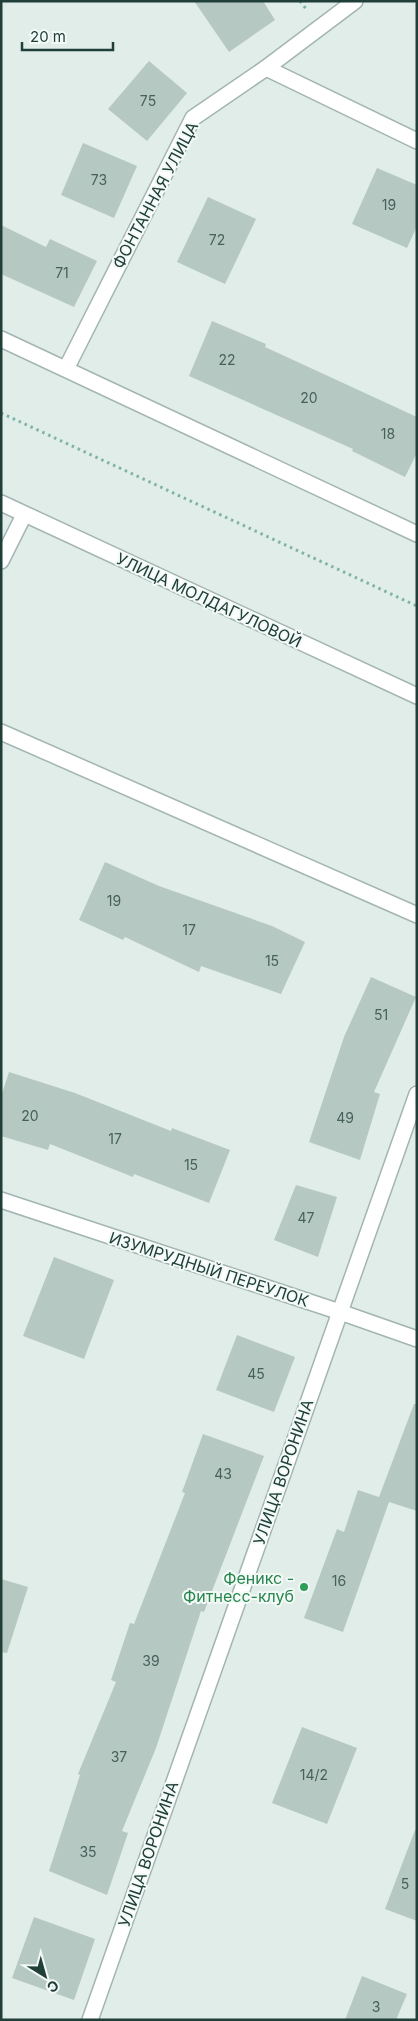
<svg xmlns="http://www.w3.org/2000/svg" width="418" height="2021" font-family="Inter,sans-serif">
<style>
.building{fill:#b6c8c2}
.lines{fill:none;stroke-linecap:round;stroke-linejoin:round}
.minor-casing{stroke:#a3b5b0;stroke-width:18}
.path{stroke:#7fb3a6;stroke-width:3;stroke-dasharray:2.5 4;stroke-linecap:butt}
.minor{stroke:#fff;stroke-width:15}
.leisure-dot{fill:#2e9e5b;stroke:#f2f9f6;stroke-width:2}
.labels{text-anchor:middle;stroke-width:4;stroke-linejoin:round;paint-order:stroke}
.number-label{font-size:14px;fill:#46615b}
.street-label{font-size:16px;fill:#203f39;stroke:#f2f9f6}
.leisure-label{font-size:16px;fill:#27864d;stroke:#f2f9f6;text-anchor:end}
</style>
<rect width="100%" height="100%" fill="#e1ede8"/>
<g class="building">
<path d="M194 1H263L275 20 229 52Z"/>
<path d="M149 61 187 93 147 141 108 109Z"/>
<path d="M83 143 137 166 114 218 61 195Z"/>
<path d="M377 168 417 185V226L407 248 352 224Z"/>
<path d="M208 197 256 219 225 284 177 262Z"/>
<path d="M1 225 46 247 50 239 97 261 74 307 1 274Z"/>
<path d="M212 321 266 344 265 347 417 417V453L405 477 352 451 353 449 189 376Z"/>
<path d="M105 862 159 886 272 926 305 942 281 994 201 966 199 972 125 937 123 940 79 920Z"/>
<path d="M371 977 416 997 374 1092 380 1094 360 1160 309 1142 344 1037Z"/>
<path d="M9 1072 75 1093 171 1131 172 1128 230 1150 209 1203 134 1174 133 1177 50 1144 48 1150 1 1136V1097Z"/>
<path d="M296 1185 337 1197 318 1257 274 1240Z"/>
<path d="M54 1257 114 1280 84 1359 23 1336Z"/>
<path d="M237 1335 295 1357 274 1412 216 1390Z"/>
<path d="M414 1404H417V1511L389 1502 343 1632 304 1618 337 1529 344 1532 358 1490 379 1497Z"/>
<path d="M203 1434 264 1456 204 1612 201 1611 156 1748 122 1831 128 1833 107 1895 49 1871 80 1775 78 1774 116 1682 111 1680 130 1623 134 1624 185 1493 182 1492Z"/>
<path d="M1 1579 28 1587 7 1653 1 1652Z"/>
<path d="M302 1727 357 1748 327 1824 272 1803Z"/>
<path d="M415 1830 417 1831V1921L385 1909Z"/>
<path d="M34 1917 95 1939 74 2000 12 1978Z"/>
<path d="M362 1976 407 1994 396 2020H345Z"/>
</g>
<g class="lines">
<g class="minor-casing">
<g id="minor">
<path d="M266 68 417 141"/>
<path d="M1 339 417 534"/>
<path d="M66 369 193 118 266 68 355 1"/>
<path d="M1 503 417 696"/>
<path d="M1 561 24 515"/>
<path d="M1 732 417 915"/>
<path d="M1 1200 340 1312 417 1339"/>
<path d="M90 2020 417 1094"/>
</g>
</g>
<g class="path">
<path d="M300 1 306 9"/>
<path d="M1 413 417 606"/>
</g>
<use href="#minor" class="minor"/>
</g>
<circle class="leisure-dot" cx="304" cy="1587" r="5"/>
<g class="labels">
<g class="number-label">
<text x="148" y="106">75</text>
<text x="99" y="185">73</text>
<text x="389" y="210">19</text>
<text x="217" y="245">72</text>
<text x="62" y="278">71</text>
<text x="227" y="365">22</text>
<text x="309" y="403">20</text>
<text x="388" y="439">18</text>
<text x="114" y="906">19</text>
<text x="189" y="935">17</text>
<text x="272" y="966">15</text>
<text x="381" y="1020">51</text>
<text x="30" y="1121">20</text>
<text x="345" y="1123">49</text>
<text x="115" y="1144">17</text>
<text x="191" y="1170">15</text>
<text x="306" y="1223">47</text>
<text x="256" y="1379">45</text>
<text x="223" y="1479">43</text>
<text x="339" y="1586">16</text>
<text x="151" y="1666">39</text>
<text x="119" y="1762">37</text>
<text x="314" y="1780">14/2</text>
<text x="88" y="1857">35</text>
<text x="405" y="1889">5</text>
<text x="376" y="2012">3</text>
</g>
<g class="street-label">
<text transform="translate(155 195) rotate(-62)" y="6">ФОНТАННАЯ УЛИЦА</text>
<text transform="translate(209 600) rotate(25)" y="6">УЛИЦА МОЛДАГУЛОВОЙ</text>
<text transform="translate(209 1269) rotate(18)" y="6">ИЗУМРУДНЫЙ ПЕРЕУЛОК</text>
<text transform="translate(283 1472) rotate(-71)" y="6">УЛИЦА ВОРОНИНА</text>
<text transform="translate(148 1854) rotate(-71)" y="6">УЛИЦА ВОРОНИНА</text>
</g>
<g class="leisure-label">
<text x="294" y="1584">Феникс -<tspan x="294" dy="18">Фитнесс-клуб</tspan></text>
</g>
</g>
<rect width="418" height="2021" fill="none" stroke="#203f39" stroke-width="5"/>
<g transform="translate(45 1976) rotate(143)" stroke="#f2f9f6" stroke-width="4" paint-order="stroke">
<path d="M0-4L9 19L0 12L-9 19Z" fill="#203f39"/>
<text y="-8" font-size="14" font-weight="bold" text-anchor="middle" fill="#203f39">С</text>
</g>
<path d="M22 42v8h91v-8" fill="none" stroke="#203f39" stroke-width="2.5"/>
<text x="30" y="42" font-size="15" fill="#203f39" stroke="#f2f9f6" stroke-width="4" paint-order="stroke">20 m</text>
</svg>
